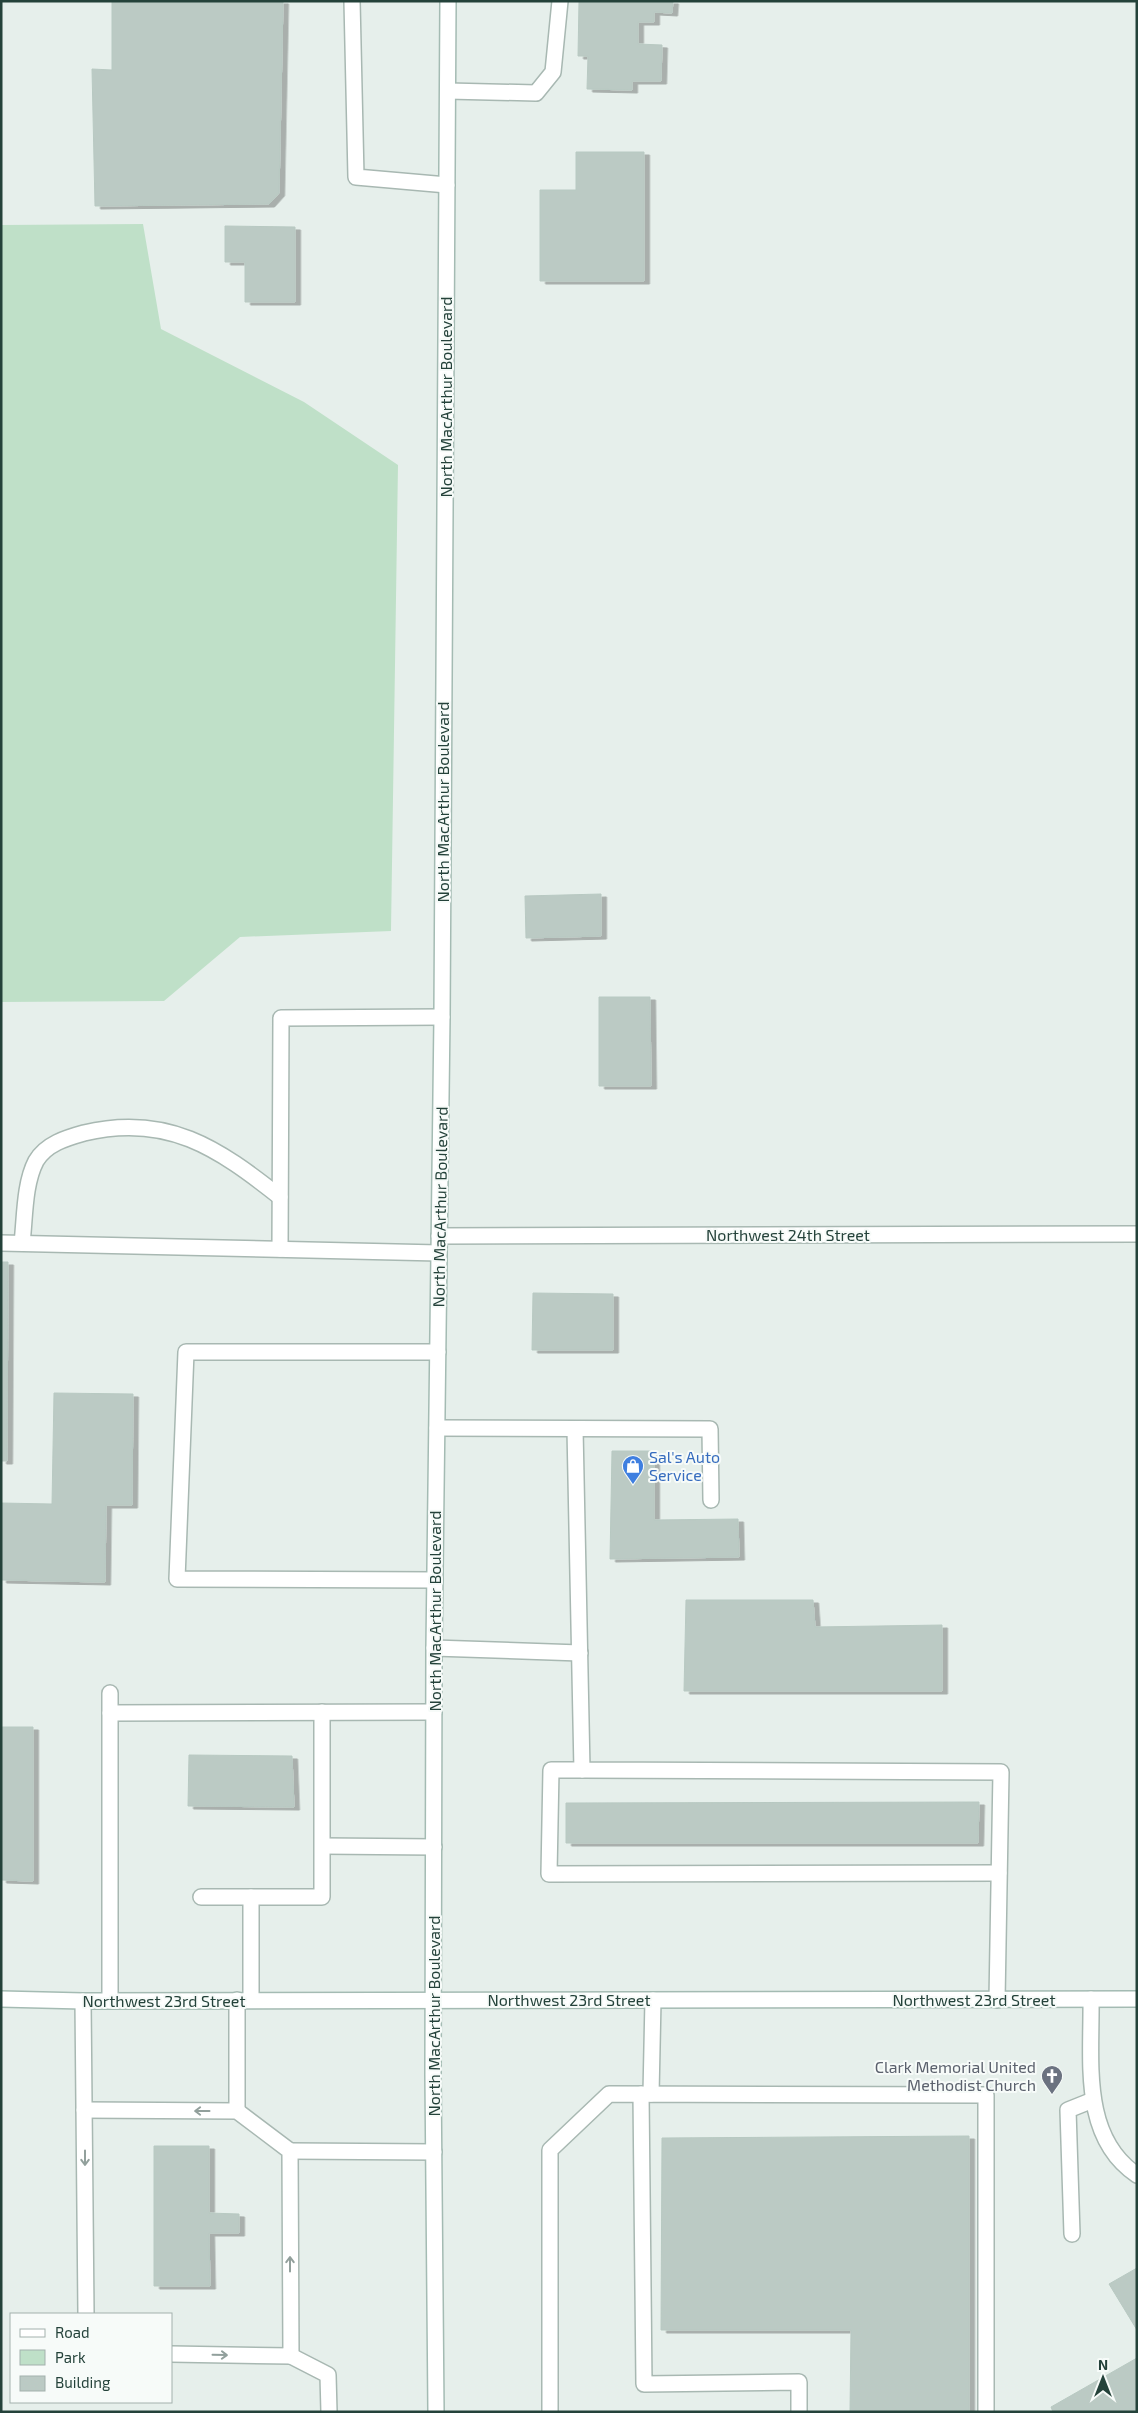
<svg xmlns="http://www.w3.org/2000/svg" width="1138" height="2413" font-family="'Exo 2',sans-serif">
<style>
.green{fill:#bfe0c8}
.building{fill:#bbcac4;stroke:#b8c9c2;filter:url(#shadow)}
.lines{fill:none;stroke-linecap:round;stroke-linejoin:round}
.service-casing{stroke:#a8b8b2;stroke-width:18}
.minor-casing{stroke:#a8b8b2;stroke-width:18}
.secondary-casing{stroke:#a4bbb3;stroke-width:18}
.service{stroke:#fff;stroke-width:15}
.minor{stroke:#fff;stroke-width:15}
.secondary{stroke:#fff;stroke-width:15}
.oneway{stroke:#92a09c}
.labels{text-anchor:middle;stroke-width:4;stroke-linejoin:round;paint-order:stroke}
.street-label{font-size:16px;fill:#24423a;stroke:#f7fbf9}
.shop-label{font-size:16px;fill:#366cbe;stroke:#f7fbf9;text-anchor:start}
.worship-label{font-size:16px;fill:#5b616d;stroke:#f7fbf9;text-anchor:end}
</style>
<defs>
<filter id="shadow"><feDropShadow dx="5.5" dy="3" stdDeviation="0" flood-color="#0004"/></filter>
</defs>
<rect width="100%" height="100%" fill="#e6efeb"/>
<path class="green" d="M143 224 161 329 304 402 398 465 391 931 240 937 164 1001 1 1002V225Z"/>
<g class="building">
<path d="M112 1H283L279 193 269 204 95 206 92 69 112 70Z"/>
<path d="M579 1H673L672 13 654 12V22H638V44L662 45 661 81H632V90L587 89 588 56H578Z"/>
<path d="M576 152H644V281H540V190H576Z"/>
<path d="M225 226 295 227V302H245V262H225Z"/>
<path d="M601 894V936L526 938 525 896Z"/>
<path d="M599 997H650L651 1086H599Z"/>
<path d="M1 1262H8L7 1461H1Z"/>
<path d="M533 1293 613 1294V1350H532Z"/>
<path d="M54 1393 133 1394 132 1505H106L105 1582 1 1580V1503L52 1504Z"/>
<path d="M612 1451H654V1520L738 1519 739 1557 610 1559Z"/>
<path d="M686 1600H813L815 1627 942 1625V1691H684Z"/>
<path d="M1 1727H33V1881L1 1880Z"/>
<path d="M189 1755 292 1756 294 1807 188 1806Z"/>
<path d="M979 1802 978 1843H566V1803Z"/>
<path d="M969 2136V2412H850L851 2330H661L662 2138Z"/>
<path d="M154 2146H209V2213L239 2214V2233H209L210 2286H154Z"/>
<path d="M1137 2268V2330L1109 2284Z"/>
<path d="M1137 2358V2412H1053L1051 2407Z"/>
</g>
<g class="lines">
<g class="service-casing">
<g id="service">
<path d="M352 1 356 177 447 185"/>
<path d="M448 91 536 93 553 72 560 1"/>
<path d="M1 1243 439 1253"/>
<path d="M22 1243C25 1218 24 1184 36 1161 46 1144 66 1138 84 1133 167 1113 218 1148 280 1197"/>
<path d="M280 1249 281 1018 442 1017"/>
<path d="M437 1428 710 1429 711 1500"/>
<path d="M575 1429 582 1770 1001 1772 997 2000"/>
<path d="M435 1580 177 1579 186 1352H438"/>
<path d="M434 1648 580 1653"/>
<path d="M110 1693V2001"/>
<path d="M110 1713 434 1712"/>
<path d="M582 1770H551L549 1874 999 1873"/>
<path d="M323 1846 434 1847"/>
<path d="M201 1897H322V1712"/>
<path d="M251 1897V2000"/>
<path d="M1091 1999C1092 2059 1080 2137 1137 2175"/>
<path d="M237 2000V2111"/>
<path d="M83 2001 86 2314"/>
<path d="M641 2094 644 2384 799 2382V2412"/>
<path d="M651 2094 653 2000"/>
<path d="M84 2110 237 2111 290 2151 291 2356 171 2354"/>
<path d="M290 2151 434 2152"/>
<path d="M1072 2234 1068 2110 1093 2100"/>
<path d="M291 2356 328 2375 329 2412"/>
<path d="M550 2412V2150L609 2094 986 2095V2412"/>
</g>
</g>
<g class="minor-casing">
<path id="minor" d="M439 1236 1137 1234"/>
</g>
<g class="secondary-casing">
<g id="secondary">
<path d="M1 1999 83 2001 1137 1999"/>
<path d="M436 2412 433 2075 434 1648 442 1017 448 1"/>
</g>
</g>
<use href="#service" class="service"/>
<use href="#minor" class="minor"/>
<use href="#secondary" class="secondary"/>
</g>
<defs><path id="oneway-shaft" d="M-6 0H5M1.5-3L5.5 0L1.5 3" fill="none" stroke-width="1.6" stroke-linecap="round" stroke-linejoin="round" transform="scale(1.25)"/></defs>
<g class="oneway">
<use href="#oneway-shaft" transform="translate(202 2111) rotate(-180)"/>
<use href="#oneway-shaft" transform="translate(85 2158) rotate(90)"/>
<use href="#oneway-shaft" transform="translate(290 2264) rotate(-90)"/>
<use href="#oneway-shaft" transform="translate(220 2355) rotate(1)"/>
</g>
<defs>
<g id="shop-pin" transform="scale(1.125)"><path d="M0 17L-7.5 6A9.5 9.5 0 1 1 7.5 6Z" fill="#3f7fe0" stroke="#f7fbf9"/><path d="M-5-2.5h2.3a2.7 3.5 0 0 1 5.4 0H5L5.5 6h-11ZM-1.5-2.5h3a1.5 2.3 0 0 0-3 0Z" fill="#fff"/></g>
<g id="church-pin" transform="scale(1.125)"><path d="M0 17L-7.5 6A9.5 9.5 0 1 1 7.5 6Z" fill="#6b7280" stroke="#f7fbf9"/><path d="M-1.2-6h2.4v3.5h3.3v2.4h-3.3V6h-2.4V-.1h-3.3v-2.4h3.3Z" fill="#fff"/></g>
</defs>
<g fill-rule="evenodd">
<use href="#shop-pin" x="633" y="1466"/>
<use href="#church-pin" x="1052" y="2076"/>
</g>
<g class="labels">
<g class="street-label">
<text transform="translate(446 397) rotate(-90)" y="6">North MacArthur Boulevard</text>
<text transform="translate(443 802) rotate(-90)" y="6">North MacArthur Boulevard</text>
<text transform="translate(440 1207) rotate(-89)" y="6">North MacArthur Boulevard</text>
<text x="788" y="1241">Northwest 24th Street</text>
<text transform="translate(435 1611) rotate(-90)" y="6">North MacArthur Boulevard</text>
<text x="569" y="2006">Northwest 23rd Street</text>
<text x="974" y="2006">Northwest 23rd Street</text>
<text x="164" y="2007">Northwest 23rd Street</text>
<text transform="translate(434 2016) rotate(-90)" y="6">North MacArthur Boulevard</text>
</g>
<g class="shop-label">
<text x="649" y="1463">Sal's Auto<tspan x="649" dy="18">Service</tspan></text>
</g>
<g class="worship-label">
<text x="1036" y="2073">Clark Memorial United<tspan x="1036" dy="18">Methodist Church</tspan></text>
</g>
</g>
<rect width="1138" height="2413" fill="none" stroke="#24423a" stroke-width="5"/>
<rect x="10" y="2313" width="162" height="90" fill="#f7fbf9" stroke="#a3b1ad"/>
<rect x="20" y="2329" width="25" height="8" fill="#ffffff" stroke="#a3b1ad"/>
<text x="55" y="2338" font-size="15" fill="#24423a">Road</text>
<rect x="20" y="2350" width="25" height="15" fill="#bfe0c8" stroke="#a3b1ad"/>
<text x="55" y="2363" font-size="15" fill="#24423a">Park</text>
<rect x="20" y="2376" width="25" height="15" fill="#bbcac4" stroke="#a3b1ad"/>
<text x="55" y="2388" font-size="15" fill="#24423a">Building</text>
<g transform="translate(1103 2378)" stroke="#f7fbf9" stroke-width="4" paint-order="stroke">
<path d="M0-4L9 19L0 12L-9 19Z" fill="#24423a"/>
<text y="-8" font-size="14" font-weight="bold" text-anchor="middle" fill="#24423a">N</text>
</g>
</svg>
